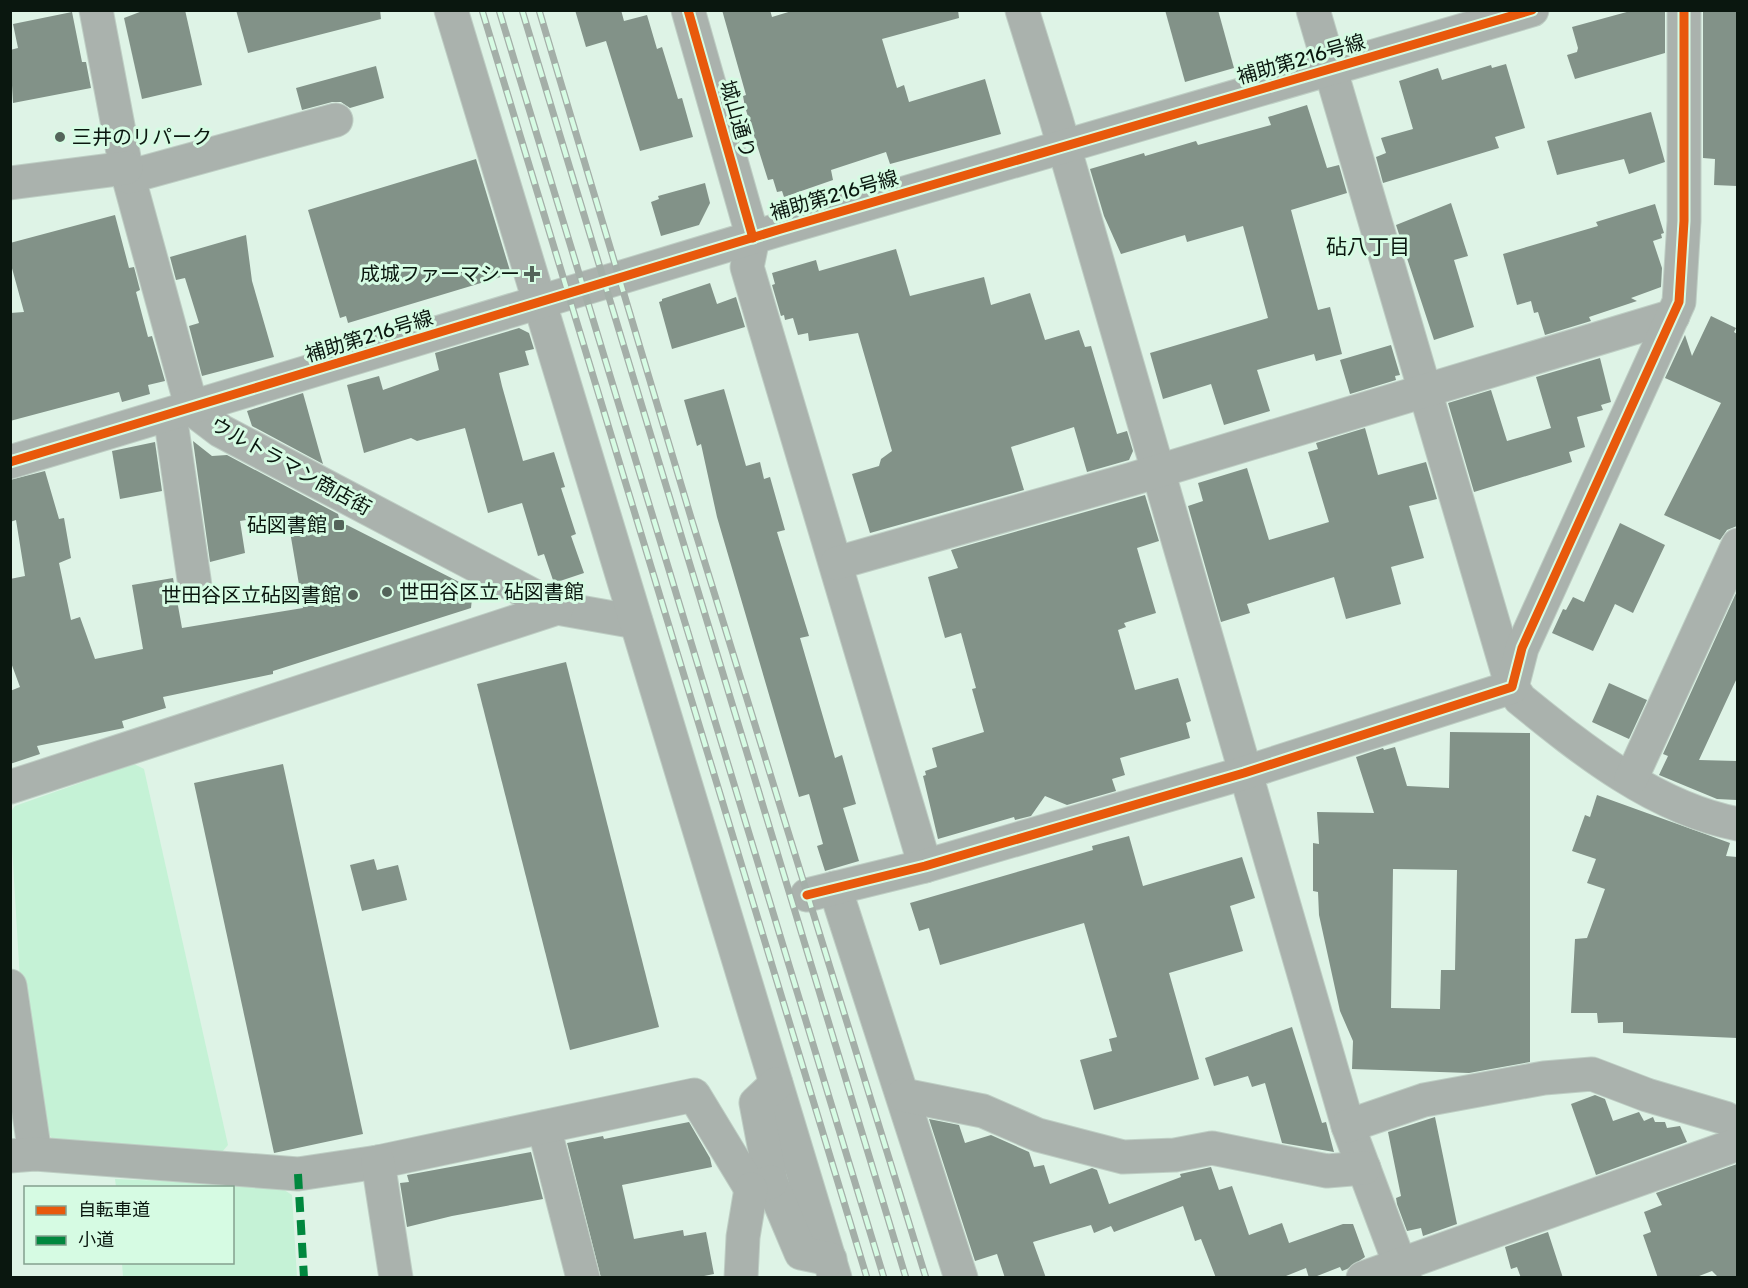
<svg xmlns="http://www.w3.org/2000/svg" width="1748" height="1288" font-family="Rubik,'Noto Sans JP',sans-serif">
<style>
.green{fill:#c5f2d6}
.building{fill:#829288;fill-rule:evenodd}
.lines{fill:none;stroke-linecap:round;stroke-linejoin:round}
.minor-casing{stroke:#becec4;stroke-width:35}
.minor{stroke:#aab2ad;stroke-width:33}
.rail-casing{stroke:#a4afa8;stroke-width:7}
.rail{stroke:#d6fbe3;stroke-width:4.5;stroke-dasharray:14;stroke-linecap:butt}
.quiet{stroke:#00873e;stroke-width:8;stroke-dasharray:15 8;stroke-linecap:butt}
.cycleway-casing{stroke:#d6fbe3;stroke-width:13}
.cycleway{stroke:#e8590c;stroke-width:9}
.poi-dot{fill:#54645a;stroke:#d6fbe3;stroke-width:2}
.labels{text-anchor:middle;stroke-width:6;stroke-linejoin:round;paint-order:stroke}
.street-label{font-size:20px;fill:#0a170f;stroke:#d6fbe3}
.poi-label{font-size:20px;fill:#0a170f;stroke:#d6fbe3;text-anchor:end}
.neighbourhood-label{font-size:21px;fill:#0a170f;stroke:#d6fbe3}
</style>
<rect width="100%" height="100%" fill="#def3e6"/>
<g class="green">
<path d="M134 764 144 769 228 1145 221 1153 57 1144 46 1131 21 997 10 813 15 806Z"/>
<path d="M115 1179 278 1186 292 1195 297 1277H123L122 1263 232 1262V1188L116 1187Z"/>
</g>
<g class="building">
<path d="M145 10H185L202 85 142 99 124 18Z"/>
<path d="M236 10H380L381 19 248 53Z"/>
<path d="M575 10H621L624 21 647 15 657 49 662 47 678 99 682 98 693 137 640 151 606 41 586 47Z"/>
<path d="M722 10H770L772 17 795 10H958L959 18 882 39 897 88 904 85 909 102 985 79 1001 134 890 164 886 152 831 170 833 180 784 197 782 191 777 192 773 179 768 180 745 107 743 96 746 95Z"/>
<path d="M1165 10H1218L1234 68 1185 82Z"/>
<path d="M1634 10H1665V53L1575 79 1567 55 1577 52 1578 48 1572 27Z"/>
<path d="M1703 10H1737V186L1714 185 1715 159 1703 158Z"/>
<path d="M72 12 82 62H86L91 88 13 103 10 50 18 48 13 24Z"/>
<path d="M1506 64 1525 128 1495 137 1499 148 1383 183 1376 157 1386 153 1381 138 1413 129 1399 81 1438 68 1442 80 1491 65 1492 68Z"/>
<path d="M376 66 384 98 350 108 341 102H332L302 110 296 88Z"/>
<path d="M1307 105 1327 168 1339 165 1347 193 1291 210 1318 310 1330 307 1342 354 1316 361 1314 354 1257 370 1270 411 1224 425 1211 384 1163 399 1150 353 1268 318 1243 226 1187 242 1185 235 1121 254 1104 216 1090 169 1144 153 1145 156 1196 141 1198 145 1271 125 1268 117Z"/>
<path d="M1651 112 1665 162 1629 174 1624 159 1557 175 1547 141Z"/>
<path d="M476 159 511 274 348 323 346 316 340 318 308 210Z"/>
<path d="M705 183 710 203 699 225 661 236 651 202 659 199 658 196Z"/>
<path d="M1451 203 1468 256 1454 260 1474 327 1434 340 1396 225Z"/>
<path d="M1655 204 1664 233 1661 234 1662 238 1653 241 1662 268 1661 287 1631 298 1637 301 1589 317 1591 321 1545 335 1538 312 1534 313 1531 301 1517 305 1503 254 1598 226 1596 222Z"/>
<path d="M115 215 129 268 134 267 140 290 136 292 148 337 152 336 165 381 148 385 150 394 122 402 119 392 10 421V313L24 312 10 261V243Z"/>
<path d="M246 235 252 281 274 357 202 376 189 326 199 323 185 278 176 280 170 257Z"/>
<path d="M896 249 910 296 984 277 991 305 1030 293 1045 340 1079 330 1085 347 1091 346 1117 434 1127 431 1133 451 1129 460 1087 472 1074 427 1011 447 1024 490 870 533 852 474 879 466 881 459 892 451 858 333 809 341 808 333 798 335 793 318 785 320 784 315 781 316 772 285 775 284 772 273 816 260 819 271Z"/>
<path d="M710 283 717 304 736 297 745 327 672 349 659 302 662 301V299Z"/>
<path d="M1711 316 1736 328 1734 332 1737 334V526L1727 530 1720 540 1664 515 1721 403 1665 378 1685 335 1692 356Z"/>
<path d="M519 328 529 333 534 349 525 351 529 365 499 373 502 386 523 461 554 452 565 487 561 488 576 534 571 536 584 573 554 583 544 554 538 556 522 503 488 513 465 428 417 441 411 438 364 453 347 385 379 376 383 390 439 370 435 353Z"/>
<path d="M1391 345 1400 375 1395 376 1396 380 1350 394 1340 360Z"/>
<path d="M1600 358 1611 402 1601 405 1603 410 1577 417 1585 447 1569 452 1572 462 1474 492 1448 403 1491 390 1507 441 1551 428 1536 377Z"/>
<path d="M724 389 746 466 760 462 764 479 770 477 785 530 777 532 809 636 800 638 835 758 842 755 856 804 843 808 859 861 825 871 817 846 823 844 809 794 799 797 717 517 701 444 697 446 684 400Z"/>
<path d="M303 393 320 454 323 464 252 426 247 411Z"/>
<path d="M1365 428 1378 475 1426 462 1437 499 1409 506 1424 558 1391 567 1401 604 1346 619 1334 577 1247 604 1250 613 1221 622 1188 506 1203 501 1198 483 1247 468 1269 540 1329 522 1308 452 1318 449 1316 443Z"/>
<path d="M193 441 212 456 227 455 338 514 341 526 347 525 473 589 471 608 273 671V674L163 697 166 708 122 721 124 728 37 746 40 754 10 764V691L20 687 10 660V579L25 576 16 520 10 522V480L45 471 59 519 64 518 71 558 59 563 71 620 80 617 95 659 143 649 132 585 173 578 182 628 303 608 287 514 240 521 245 553 210 562Z"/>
<path d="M155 442 162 491 120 499 112 451Z"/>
<path d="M1145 495 1159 541 1137 548 1156 613 1124 623 1126 627 1118 630 1135 690 1178 678 1191 721 1186 723 1190 738 1120 758 1125 775 1112 779 1116 791 1067 805 1045 796 1031 816 1015 820 1014 817 938 839 923 776 926 775 925 771 937 767 932 748 984 732 972 689 976 688 961 633 945 638 928 577 958 568 951 550Z"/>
<path d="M1620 523 1665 545 1633 613 1615 604 1593 651 1552 633 1563 609 1566 610 1573 597 1584 602Z"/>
<path d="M1737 591V678L1699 760 1737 761V800L1717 799 1659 775 1668 756 1663 754Z"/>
<path d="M566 662 659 1027 570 1050 477 684Z"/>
<path d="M1609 683 1647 700 1629 739 1592 722Z"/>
<path d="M1450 732 1530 733V1062L1469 1073 1352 1069 1353 1041 1340 1011 1319 915 1318 892 1313 891V843L1319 844 1317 812 1374 813 1356 757 1383 748 1384 750 1395 747 1407 786 1449 788ZM1393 869 1457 870 1455 970H1441L1440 1009 1391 1008Z"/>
<path d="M283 764 363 1134 274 1153 194 783Z"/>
<path d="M1597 795 1730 843 1726 856 1737 857V1038L1623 1033V1022L1598 1023 1597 1013H1571L1575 939 1587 938 1605 889 1587 883 1596 859 1572 851 1585 815 1590 817Z"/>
<path d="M1129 836 1143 886 1242 857 1255 898 1230 906 1243 951 1169 973 1199 1079 1094 1110 1080 1060 1112 1051 1109 1039 1117 1037 1084 923 940 965 929 928 919 931 910 903 1093 850 1092 846Z"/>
<path d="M374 859 377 870 398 865 407 900 362 911 350 865Z"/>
<path d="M1292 1027 1322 1123 1326 1122 1334 1152 1282 1143 1265 1083 1252 1087 1248 1076 1214 1086 1205 1058Z"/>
<path d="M1595 1095 1605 1099 1613 1121 1639 1112 1644 1121 1653 1117 1655 1122H1665L1667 1128 1680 1126 1687 1142 1596 1175 1571 1104Z"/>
<path d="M1435 1117 1457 1224 1423 1236 1421 1228 1407 1231 1397 1204 1396 1198 1401 1196 1388 1132Z"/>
<path d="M929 1119 959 1125 965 1143 991 1135 1029 1152 1034 1167 1044 1165 1050 1184 1092 1168 1097 1170 1109 1204 1181 1177 1180 1174 1211 1167 1219 1190 1232 1186 1249 1235 1282 1223 1289 1243 1343 1224H1353L1365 1257 1347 1269 1342 1271 1340 1267 1312 1278H1309L1306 1268 1281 1278H1216L1201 1239 1195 1241 1183 1206 1114 1232 1111 1226 1094 1233 1091 1225 1033 1242 1046 1278H1005L997 1254 975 1261Z"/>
<path d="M689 1122 710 1158 712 1167 622 1185 634 1239 683 1230 684 1236 706 1232 714 1274 694 1278H601L567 1143 603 1136 604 1139Z"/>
<path d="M531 1152 543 1199 452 1216 407 1227 400 1183 409 1182 407 1175Z"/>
<path d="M1737 1164V1278H1719L1712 1271 1694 1278H1658L1643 1235 1651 1232 1644 1212 1662 1205 1656 1193Z"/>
<path d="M1548 1232 1563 1278H1521L1517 1267 1511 1269 1505 1247Z"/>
</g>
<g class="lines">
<g class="minor-casing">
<g id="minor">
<path d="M96 10 126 168 192 409 221 431 557 608 636 622"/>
<path d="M451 10 835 1278"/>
<path d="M688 10 753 238 747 267 925 866"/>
<path d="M1022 10 1056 119 1348 1126 1405 1278"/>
<path d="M1313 10 1512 687 1520 699C1584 751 1655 808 1738 824"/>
<path d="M128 177 336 120"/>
<path d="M10 183 126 168"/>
<path d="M170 415 195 586"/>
<path d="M10 462 781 229 1532 10"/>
<path d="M837 563 1132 479 1673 316"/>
<path d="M1631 779 1738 545"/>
<path d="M10 787 557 608"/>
<path d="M835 888 961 1278"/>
<path d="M807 895 925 866 1244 773 1512 687 1522 648 1679 302 1684 221V10"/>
<path d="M10 986 35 1154"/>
<path d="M776 1084 756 1103 771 1182 801 1253 830 1259"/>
<path d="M903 1095 983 1111 1038 1135 1123 1157 1175 1155 1212 1148 1327 1171 1364 1168"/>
<path d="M1348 1126 1424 1100 1544 1078 1592 1074 1647 1095 1725 1118 1738 1125"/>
<path d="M544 1127 583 1278"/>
<path d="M10 1156 35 1154 298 1174 378 1162 694 1095 751 1189 771 1182"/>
<path d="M378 1162 396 1278"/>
<path d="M741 1278 743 1237 751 1189"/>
<path d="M1363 1278 1738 1144"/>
</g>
</g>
<use href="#minor" class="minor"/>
<g class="rail-casing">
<g id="rail">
<path d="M482 10 867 1278"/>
<path d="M499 10 884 1278"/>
<path d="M522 10 906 1278"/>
<path d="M539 10 692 521 926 1278"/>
</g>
</g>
<use href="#rail" class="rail"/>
<path class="quiet" d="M298 1174 304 1278"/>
<g class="cycleway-casing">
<g id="cycleway">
<path d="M688 10 753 238"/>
<path d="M10 462 781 229 1532 10"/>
<path d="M807 895 925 866 1244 773 1512 687 1522 648 1679 302 1684 221V10"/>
</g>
</g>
<use href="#cycleway" class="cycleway"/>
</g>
<g class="poi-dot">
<circle cx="60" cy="137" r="6"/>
<path d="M529 265h6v6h6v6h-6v6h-6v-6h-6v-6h6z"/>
<rect x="333" y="519" width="12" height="12" rx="3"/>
<circle cx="387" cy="592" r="6"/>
<circle cx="353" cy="595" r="6"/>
</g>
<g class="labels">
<g class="street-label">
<text transform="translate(1301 59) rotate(-16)" y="7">補助第216号線</text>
<text transform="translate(738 119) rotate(74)" y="7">城山通り</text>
<text transform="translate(834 195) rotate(-16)" y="7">補助第216号線</text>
<text transform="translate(369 336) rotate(-17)" y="7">補助第216号線</text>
<text transform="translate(291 466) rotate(29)" y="7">ウルトラマン商店街</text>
</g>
<g class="poi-label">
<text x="72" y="144" text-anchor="start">三井のリパーク</text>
<text x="520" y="281">成城ファーマシー</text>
<text x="327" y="532">砧図書館</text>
<text x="399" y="599" text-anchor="start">世田谷区立 砧図書館</text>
<text x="341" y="602">世田谷区立砧図書館</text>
</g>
<g class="neighbourhood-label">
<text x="1368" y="254">砧八丁目</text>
</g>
</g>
<rect width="1748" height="1288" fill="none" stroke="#0a170f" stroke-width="24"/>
<rect x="24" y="1186" width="210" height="78" fill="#d6fbe3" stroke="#84a08e" stroke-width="1.5"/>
<rect x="36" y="1206" width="30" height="9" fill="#e8590c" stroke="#84a08e" stroke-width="1.5"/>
<text x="78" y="1216" font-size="18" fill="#0a170f">自転車道</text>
<rect x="36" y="1236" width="30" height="9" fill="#00873e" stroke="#84a08e" stroke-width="1.5"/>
<text x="78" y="1246" font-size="18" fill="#0a170f">小道</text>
</svg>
